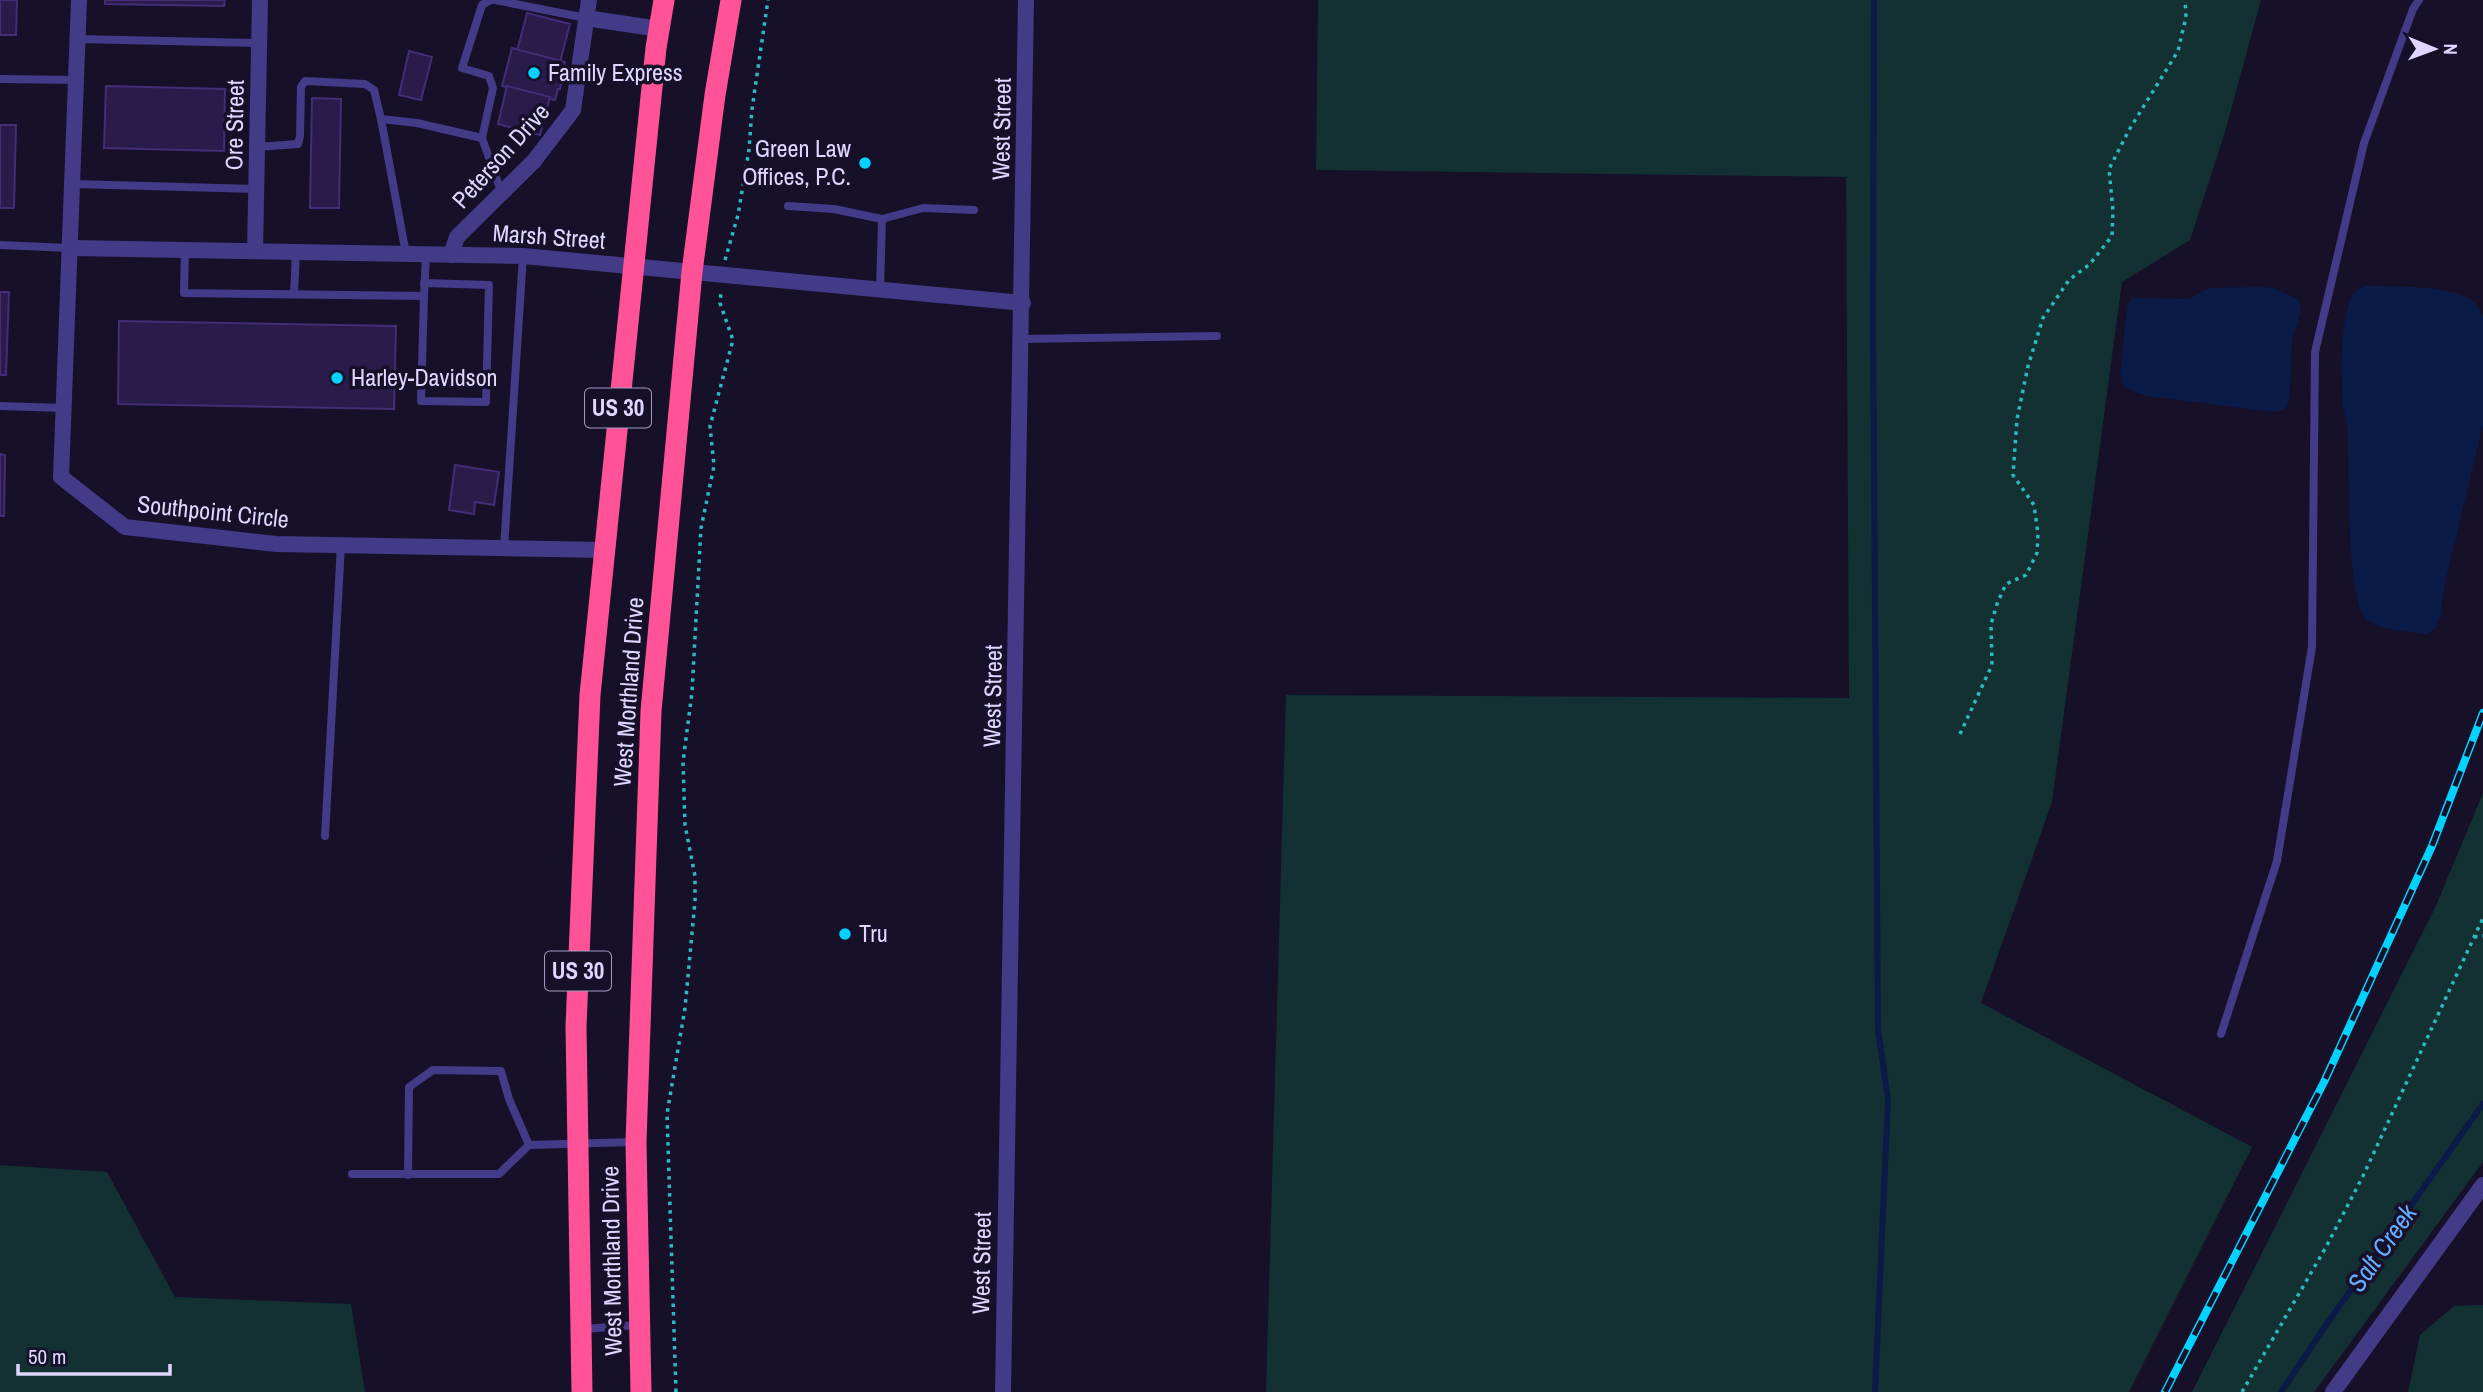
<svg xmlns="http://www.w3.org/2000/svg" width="2483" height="1392" font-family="'Archivo Narrow',sans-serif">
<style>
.green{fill:#133133}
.water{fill:#0a1b48}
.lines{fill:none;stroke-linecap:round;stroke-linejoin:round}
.stream{stroke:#0a1b48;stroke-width:6}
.building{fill:#291b4a;stroke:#422d76;stroke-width:2}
.path{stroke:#2eb9bc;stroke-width:3.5;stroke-dasharray:3.5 5;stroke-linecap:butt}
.lane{stroke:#433a88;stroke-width:8}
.street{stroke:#433a88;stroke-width:16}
.highway{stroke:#ff5297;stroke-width:21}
.rail-casing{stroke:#03d1ff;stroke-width:8}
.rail{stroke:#161029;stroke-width:5;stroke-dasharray:16;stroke-linecap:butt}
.poi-dot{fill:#03d1ff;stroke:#161029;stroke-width:2.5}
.labels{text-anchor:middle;stroke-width:7;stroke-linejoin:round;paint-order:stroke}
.shield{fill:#161029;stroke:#a39bbf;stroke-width:2}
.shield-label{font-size:23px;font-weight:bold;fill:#dfd7ff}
.poi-label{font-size:24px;fill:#dfd7ff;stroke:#161029;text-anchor:start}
.street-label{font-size:24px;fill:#dfd7ff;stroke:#161029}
.water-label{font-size:26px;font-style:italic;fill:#65abff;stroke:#161029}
</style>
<rect width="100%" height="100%" fill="#161029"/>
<g class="green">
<path d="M1318 0H2261L2225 132 2190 240 2122 282 2052 802 1981 1003 2252 1147 2129 1392H1266L1286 695 1849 698 1846 177 1316 170Z"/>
<path d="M2483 793V1162L2314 1392H2192L2435 908Z"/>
<path d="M0 1165 107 1172 175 1297 351 1304 365 1392H0Z"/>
<path d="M2483 1305V1392H2408L2420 1335 2454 1306Z"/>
</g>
<g class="water">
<path d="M2367 286C2392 286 2457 285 2475 303 2479 307 2481 313 2483 318V425L2445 583 2440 618 2435 629 2427 634C2413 632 2376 630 2366 619 2346 599 2349 468 2348 435 2348 425 2344 414 2343 404 2341 371 2340 334 2349 303 2352 292 2357 289 2367 286Z"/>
<path d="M2260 287 2274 288 2298 299 2301 312 2292 339 2290 388 2288 405 2284 410 2274 412 2147 396 2131 391 2123 385 2120 374 2127 307 2132 298 2189 299 2209 288Z"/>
</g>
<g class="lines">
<g class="stream">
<path d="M1874 0 1873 327 1878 1030 1888 1099 1875 1392"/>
<path d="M2281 1392 2326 1325 2483 1104"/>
</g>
</g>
<g class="building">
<path d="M0 0H17L16 35H0Z"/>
<path d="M105 0H225L224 6 105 4Z"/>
<path d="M527 13 570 24 560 62 517 51Z"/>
<path d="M512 48 565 62 560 89H558L555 100 502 86Z"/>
<path d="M409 51 432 57 421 100 399 95Z"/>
<path d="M106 86 225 89 224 151 104 148Z"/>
<path d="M507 86 550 97 540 135 498 124Z"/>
<path d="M312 98 341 99 339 208H310Z"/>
<path d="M0 125H16L14 208H0Z"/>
<path d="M0 292H9L6 375H0Z"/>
<path d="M119 321 396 326 394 409 118 404Z"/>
<path d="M0 454 5 455 4 516H0Z"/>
<path d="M455 465 499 472 494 505 475 502 474 514 449 510Z"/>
</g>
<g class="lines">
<g class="path">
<path d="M725 260 738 215 749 150 752 109 768 0"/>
<path d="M1960 734 1992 665 1991 624 1997 604 2006 584 2026 575 2037 553 2038 534 2034 505 2013 475 2017 419 2028 366 2043 318 2069 280 2090 264 2112 236 2113 211 2109 169 2129 130 2178 51 2186 17 2185 0"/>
<path d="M2474 937 2483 936"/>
<path d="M676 1392 667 1114 685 1008 695 901V876L685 825 683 762 692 692 701 528 714 466 710 426 733 340 720 303 721 292"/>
<path d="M2242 1392 2326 1247 2363 1176 2483 918"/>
</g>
<g class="lane">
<path d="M495 0 586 18"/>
<path d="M77 39 259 43"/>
<path d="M0 79 76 80"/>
<path d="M381 119 417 123 482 138 493 88 489 76 462 68 482 5 491 0"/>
<path d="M482 138 502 194"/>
<path d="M257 147 298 144 300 136 301 87 305 81 365 84 374 90 381 119 406 254"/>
<path d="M73 184 256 189"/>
<path d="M788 206 834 209 882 219"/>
<path d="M0 245 70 248"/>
<path d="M185 250 184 293 424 296 426 254"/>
<path d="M880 290 882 219 923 208 974 210"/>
<path d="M294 294 296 252"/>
<path d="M424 296 421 401 486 402 489 285 424 283"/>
<path d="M1022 339 1217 336"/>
<path d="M0 406 64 408"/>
<path d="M504 548 523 256"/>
<path d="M325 836 341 545"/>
<path d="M2221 1034 2277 861 2312 647 2315 352 2364 143 2413 9 2419 0"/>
<path d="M352 1174H499L529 1145 633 1142"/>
<path d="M408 1175 409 1087 433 1070 501 1071 509 1099 529 1145"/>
<path d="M584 1329 637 1325"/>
</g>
<g class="street">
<path d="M79 0 61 477 125 527 276 544 603 550"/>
<path d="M586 18 659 29"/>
<path d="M71 248 523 256 1023 303"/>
<path d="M255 251 260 0"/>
<path d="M451 255 457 237 534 161 573 110 589 0"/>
<path d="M1003 1392 1026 0"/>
<path d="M2333 1392 2483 1185"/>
</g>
<g class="highway">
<path d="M582 1392 576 1026 590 695 656 48 664 0"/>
<path d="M641 1392 636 1142 651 711 692 272 715 95 731 0"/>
</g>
<g class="rail-casing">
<path id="rail" d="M2165 1392 2324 1082 2432 846 2483 713"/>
</g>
<use href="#rail" class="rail"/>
</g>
<g class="poi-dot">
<circle cx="534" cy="73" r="7"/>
<circle cx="865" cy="163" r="7"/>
<circle cx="337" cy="378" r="7"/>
<circle cx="845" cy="934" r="7"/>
</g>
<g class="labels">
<g class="shield">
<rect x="585" y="388.5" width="66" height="39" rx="5"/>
<rect x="545" y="951.5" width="66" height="39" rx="5"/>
</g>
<g class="shield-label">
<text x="618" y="416">US 30</text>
<text x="578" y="979">US 30</text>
</g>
<g class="poi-label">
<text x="548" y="81">Family Express</text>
<text x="851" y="157" text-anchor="end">Green Law<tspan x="851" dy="28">Offices, P.C.</tspan></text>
<text x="351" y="386">Harley-Davidson</text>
<text x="859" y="942">Tru</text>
</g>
<g class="street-label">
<text transform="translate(235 125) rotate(-89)" y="8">Ore Street</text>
<text transform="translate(1002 129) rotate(-89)" y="8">West Street</text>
<text transform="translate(501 156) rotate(-48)" y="8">Peterson Drive</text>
<text transform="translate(549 237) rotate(4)" y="8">Marsh Street</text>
<text transform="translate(213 512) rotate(6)" y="8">Southpoint Circle</text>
<text transform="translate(629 692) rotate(-86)" y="8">West Morthland Drive</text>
<text transform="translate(993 696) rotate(-89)" y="8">West Street</text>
<text transform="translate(612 1261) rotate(-91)" y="8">West Morthland Drive</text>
<text transform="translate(982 1263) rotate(-89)" y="8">West Street</text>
</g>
<g class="water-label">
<text transform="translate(2382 1248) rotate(-55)" y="9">Salt Creek</text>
</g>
</g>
<g transform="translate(2434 49) rotate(91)" stroke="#161029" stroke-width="5" paint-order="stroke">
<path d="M0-5L12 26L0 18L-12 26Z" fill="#dfd7ff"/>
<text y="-10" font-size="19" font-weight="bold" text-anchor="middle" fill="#dfd7ff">N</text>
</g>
<path d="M18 1364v10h152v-10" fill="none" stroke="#dfd7ff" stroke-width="3.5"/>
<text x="28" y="1364" font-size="21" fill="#dfd7ff" stroke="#161029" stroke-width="5" paint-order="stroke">50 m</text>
</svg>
